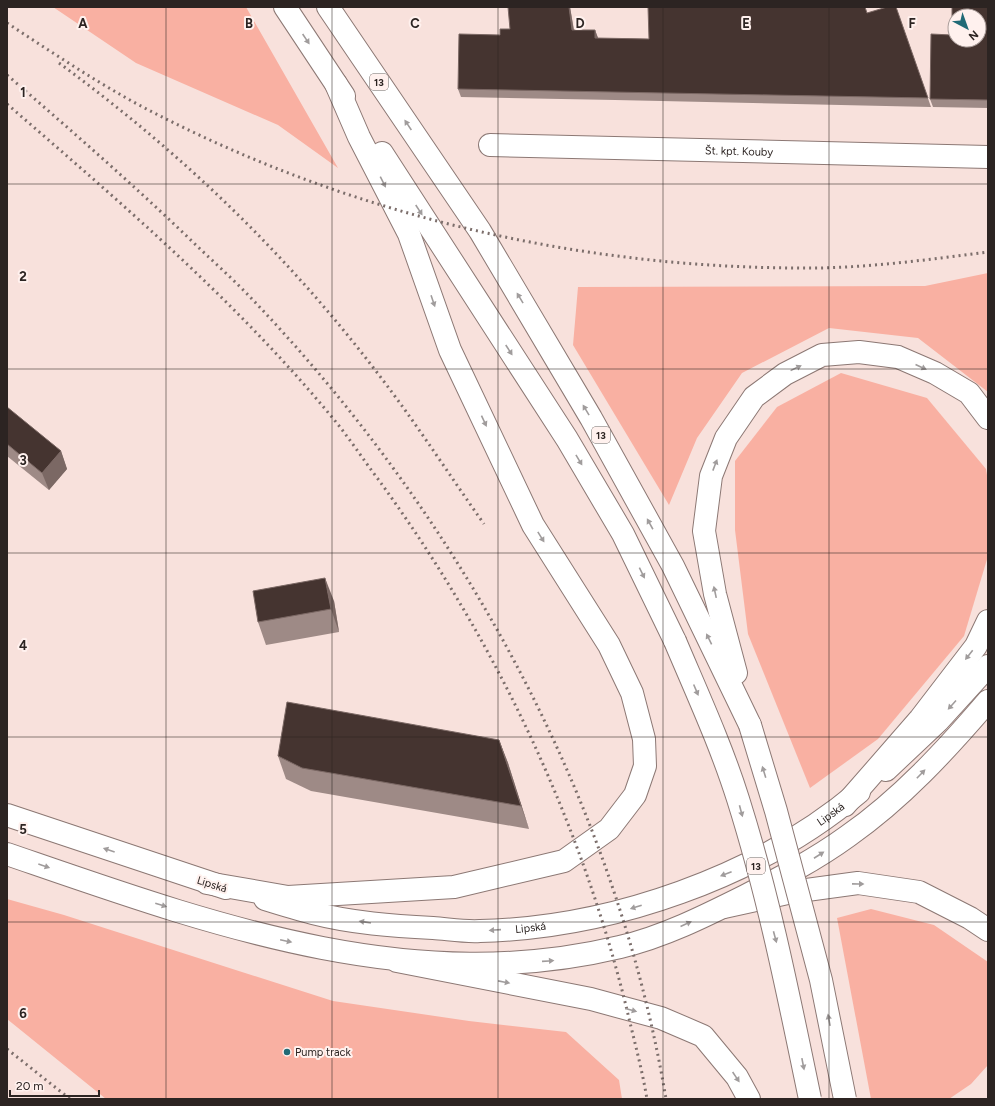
<svg xmlns="http://www.w3.org/2000/svg" width="995" height="1106" font-family="Figtree,sans-serif">
<style>
.green{fill:#f9b0a2}
.lines{fill:none;stroke-linecap:round;stroke-linejoin:round}
.street-casing{stroke:#8c7874;stroke-width:24}
.secondary-casing{stroke:#8c7874;stroke-width:24}
.highway-casing{stroke:#8c7874;stroke-width:24}
.street{stroke:#fff;stroke-width:22}
.secondary{stroke:#fff;stroke-width:22}
.highway{stroke:#fff;stroke-width:22}
.rail{stroke:#7c6e6b;stroke-width:3;stroke-dasharray:2 4;stroke-linecap:butt}
.highway-bridge-casing{stroke:#8c7874;stroke-width:24;stroke-linecap:butt}
.highway-bridge{stroke:#fff;stroke-width:22}
.wall{fill:#9e8a86}
.shaded-wall{fill:#7b6864}
.building{fill:#453430;stroke:#7b6864;fill-rule:evenodd}
.oneway{fill:#a09c9c}
.grid{fill:none;stroke:#2c2422;stroke-width:1;stroke-opacity:0.55}
.poi-dot{fill:#216a76;stroke:#fff1ee;stroke-width:1.5}
.labels{text-anchor:middle;stroke-width:4;stroke-linejoin:round;paint-order:stroke}
.shield{fill:#fff1ee;stroke:#6b625f;stroke-width:1}
.shield-label{font-size:10px;font-weight:bold;fill:#2c2422}
.street-label{font-size:11px;fill:#2c2422;stroke:#fff1ee}
.poi-label{font-size:11px;fill:#2c2422;stroke:#fff1ee;text-anchor:start}
.grid-label{font-size:13px;text-anchor:middle;font-weight:bold;fill:#2c2422;stroke:#fff1ee;stroke-width:4;stroke-linejoin:round;paint-order:stroke}
</style>
<rect width="100%" height="100%" fill="#f8e1dc"/>
<g class="green">
<path d="M53 7H246L338 168 278 125 136 63Z"/>
<path d="M988 273V392L918 338 829 328 742 373 697 438 669 505 573 345 578 287 925 286Z"/>
<path d="M841 373 927 398 986 469 988 481V556L964 636 878 739 810 788 748 634 735 530V461L777 407Z"/>
<path d="M7 899 64 915 333 1001 469 1021 566 1032 619 1080 622 1099H106L7 1019Z"/>
<path d="M871 909 934 925 988 962V1065L971 1084 949 1099H871L837 918Z"/>
</g>
<g class="lines">
<g class="street-casing">
<g id="street">
<path id="s1" d="M490 145 988 157"/>
</g>
</g>
<g class="secondary-casing">
<g id="secondary">
<path d="M886 770 938 721 988 666"/>
<path d="M7 815 226 888"/>
<path d="M7 854C205 922 408 998 620 947 663 937 705 916 745 896 780 878 815 860 848 836 901 799 946 750 988 701"/>
<path id="s2" d="M265 899C281 904 297 909 313 913 352 923 393 926 433 928 448 929 464 932 480 931 611 928 758 877 859 792"/>
</g>
</g>
<g class="highway-casing">
<g id="highway">
<path d="M285 7 344 96"/>
<path d="M328 7 480 231 591 418 673 566 750 725"/>
<path d="M382 153 567 439 623 534 675 641"/>
<path d="M736 673 715 594 704 531 711 476 726 438 754 397 785 374 822 355 859 352 898 357 935 373 969 393 988 418"/>
<path d="M845 805 920 719 976 646 988 621"/>
<path d="M207 883 288 897 454 887 564 861 609 829 635 795 645 766 644 739 632 693 609 645 533 525 450 350 409 234 359 137 336 84"/>
<path d="M724 907 792 892 858 883 919 892 970 918 988 930"/>
<path d="M397 961 591 999 661 1018 703 1036 737 1077 749 1099"/>
</g>
</g>
<use href="#street" class="street"/>
<use href="#secondary" class="secondary"/>
<use href="#highway" class="highway"/>
<g class="rail">
<path d="M7 23C50 51 93 80 139 105 341 212 568 267 797 268 861 269 925 260 988 252"/>
<path d="M59 63C183 154 289 256 382 379 418 426 450 476 484 524"/>
<path d="M7 75C72 131 136 187 198 247 216 264 235 281 252 299 460 517 616 800 666 1099"/>
<path d="M7 104C120 202 235 300 331 416 348 436 362 458 378 479 494 638 580 818 627 1010 634 1040 642 1069 647 1099"/>
<path d="M7 1049 70 1099"/>
</g>
<g class="highway-bridge-casing">
<g id="highway-bridge">
<path d="M675 641C697 693 721 745 738 799 769 897 789 998 810 1099"/>
<path d="M750 725 776 811 821 980 845 1099"/>
</g>
</g>
<use href="#highway-bridge" class="highway-bridge"/>
</g>
<g class="wall">
<path d="M570 7 574 30H595L598 38 649 39 867 13 896 7 931 107 615 100 461 97 458 89 500 35 510 29Z"/>
<path d="M988 7V108L933 107 930 99 952 35Z"/>
<path d="M7 407 61 451 67 469 49 490 7 456Z"/>
<path d="M334 601 339 632 266 645 258 622Z"/>
<path d="M499 740 508 763 529 829 311 791 286 779 278 756Z"/>
</g>
<g class="shaded-wall">
<path d="M569 7H570L575 38 572 30Z"/>
<path d="M595 30 598 38H595Z"/>
<path d="M61 451 67 469 49 490 42 473Z"/>
<path d="M325 578 334 601 339 632 331 609Z"/>
<path d="M499 740 508 763 529 829 521 806Z"/>
</g>
<g class="building">
<path d="M508 7H569L572 30H595V38L649 39 648 7H865L867 13 887 7H896L928 98 612 92 458 89 459 34 500 35V29H510Z"/>
<path d="M952 7H988V100L930 99 931 34 952 35ZM955 16H979V40H955Z"/>
<path d="M7 407 61 451 42 473 7 444Z"/>
<path d="M325 578 331 609 258 622 253 591Z"/>
<path d="M287 702 499 740 521 806 302 768 278 756Z"/>
</g>
<defs><path id="oneway-solid" d="M-6-.8H1V-3.2L6.5 0L1 3.2V.8H-6Z"/></defs>
<g class="oneway">
<use href="#oneway-solid" transform="translate(306 39) rotate(56)"/>
<use href="#oneway-solid" transform="translate(408 125) rotate(-124)"/>
<use href="#oneway-solid" transform="translate(383 182) rotate(63)"/>
<use href="#oneway-solid" transform="translate(419 210) rotate(57)"/>
<use href="#oneway-solid" transform="translate(520 298) rotate(-121)"/>
<use href="#oneway-solid" transform="translate(433 301) rotate(71)"/>
<use href="#oneway-solid" transform="translate(509 350) rotate(57)"/>
<use href="#oneway-solid" transform="translate(921 367) rotate(24)"/>
<use href="#oneway-solid" transform="translate(796 368) rotate(-26)"/>
<use href="#oneway-solid" transform="translate(586 410) rotate(-121)"/>
<use href="#oneway-solid" transform="translate(484 421) rotate(65)"/>
<use href="#oneway-solid" transform="translate(579 460) rotate(59)"/>
<use href="#oneway-solid" transform="translate(715 465) rotate(-69)"/>
<use href="#oneway-solid" transform="translate(650 524) rotate(-119)"/>
<use href="#oneway-solid" transform="translate(541 537) rotate(58)"/>
<use href="#oneway-solid" transform="translate(642 573) rotate(64)"/>
<use href="#oneway-solid" transform="translate(715 592) rotate(-102)"/>
<use href="#oneway-solid" transform="translate(709 639) rotate(-116)"/>
<use href="#oneway-solid" transform="translate(969 655) rotate(128)"/>
<use href="#oneway-solid" transform="translate(696 690) rotate(67)"/>
<use href="#oneway-solid" transform="translate(952 705) rotate(132)"/>
<use href="#oneway-solid" transform="translate(764 772) rotate(-107)"/>
<use href="#oneway-solid" transform="translate(921 774) rotate(-46)"/>
<use href="#oneway-solid" transform="translate(741 811) rotate(75)"/>
<use href="#oneway-solid" transform="translate(109 850) rotate(-161)"/>
<use href="#oneway-solid" transform="translate(819 855) rotate(-33)"/>
<use href="#oneway-solid" transform="translate(44 866) rotate(19)"/>
<use href="#oneway-solid" transform="translate(726 874) rotate(159)"/>
<use href="#oneway-solid" transform="translate(858 884) rotate(1)"/>
<use href="#oneway-solid" transform="translate(161 905) rotate(17)"/>
<use href="#oneway-solid" transform="translate(636 907) rotate(162)"/>
<use href="#oneway-solid" transform="translate(365 922) rotate(-171)"/>
<use href="#oneway-solid" transform="translate(686 924) rotate(-24)"/>
<use href="#oneway-solid" transform="translate(495 930) rotate(176)"/>
<use href="#oneway-solid" transform="translate(775 937) rotate(75)"/>
<use href="#oneway-solid" transform="translate(286 941) rotate(12)"/>
<use href="#oneway-solid" transform="translate(548 961) rotate(-4)"/>
<use href="#oneway-solid" transform="translate(504 982) rotate(11)"/>
<use href="#oneway-solid" transform="translate(631 1010) rotate(15)"/>
<use href="#oneway-solid" transform="translate(829 1020) rotate(-101)"/>
<use href="#oneway-solid" transform="translate(803 1064) rotate(79)"/>
<use href="#oneway-solid" transform="translate(736 1077) rotate(56)"/>
</g>
<path class="grid" d="M166 7V1099M332 7V1099M498 7V1099M663 7V1099M829 7V1099M7 184H988M7 369H988M7 553H988M7 737H988M7 922H988"/>
<circle class="poi-dot" cx="287" cy="1052" r="4"/>
<g class="labels">
<g class="shield">
<rect x="370" y="74" width="18" height="16" rx="3"/>
<rect x="592" y="427" width="18" height="16" rx="3"/>
<rect x="747" y="858" width="18" height="16" rx="3"/>
</g>
<g class="shield-label">
<text x="379" y="86">13</text>
<text x="601" y="439">13</text>
<text x="756" y="870">13</text>
</g>
<g class="street-label">
<text dy="4" stroke="none"><textPath href="#s1" startOffset="249">Št. kpt. Kouby</textPath></text>
<text dy="4" stroke="none"><textPath href="#s2" startOffset="593">Lipská</textPath></text>
<text transform="translate(212 884) rotate(17)" y="4">Lipská</text>
<text dy="4" stroke="none"><textPath href="#s2" startOffset="269">Lipská</textPath></text>
</g>
<g class="poi-label">
<text x="295" y="1056">Pump track</text>
</g>
</g>
<g class="grid-label">
<text x="83" y="28">A</text>
<text x="249" y="28">B</text>
<text x="415" y="28">C</text>
<text x="580" y="28">D</text>
<text x="746" y="28">E</text>
<text x="912" y="28">F</text>
<text x="23" y="97">1</text>
<text x="23" y="281">2</text>
<text x="23" y="465">3</text>
<text x="23" y="650">4</text>
<text x="23" y="834">5</text>
<text x="23" y="1018">6</text>
</g>
<rect width="995" height="1106" fill="none" stroke="#2c2422" stroke-width="16"/>
<g transform="translate(967 28) rotate(139)"><circle r="19" fill="#fff1ee" stroke="#ab9f9c"/>
<path d="M0-3L7 15L0 10L-7 15Z" fill="#216a76"/>
<text y="-6" font-size="11" font-weight="bold" text-anchor="middle" fill="#2c2422">N</text>
</g>
<path d="M10 1090v6h89v-6" fill="none" stroke="#2c2422" stroke-width="2"/>
<text x="16" y="1090" font-size="12" fill="#2c2422" stroke="#fff1ee" stroke-width="3" paint-order="stroke">20 m</text>
</svg>
